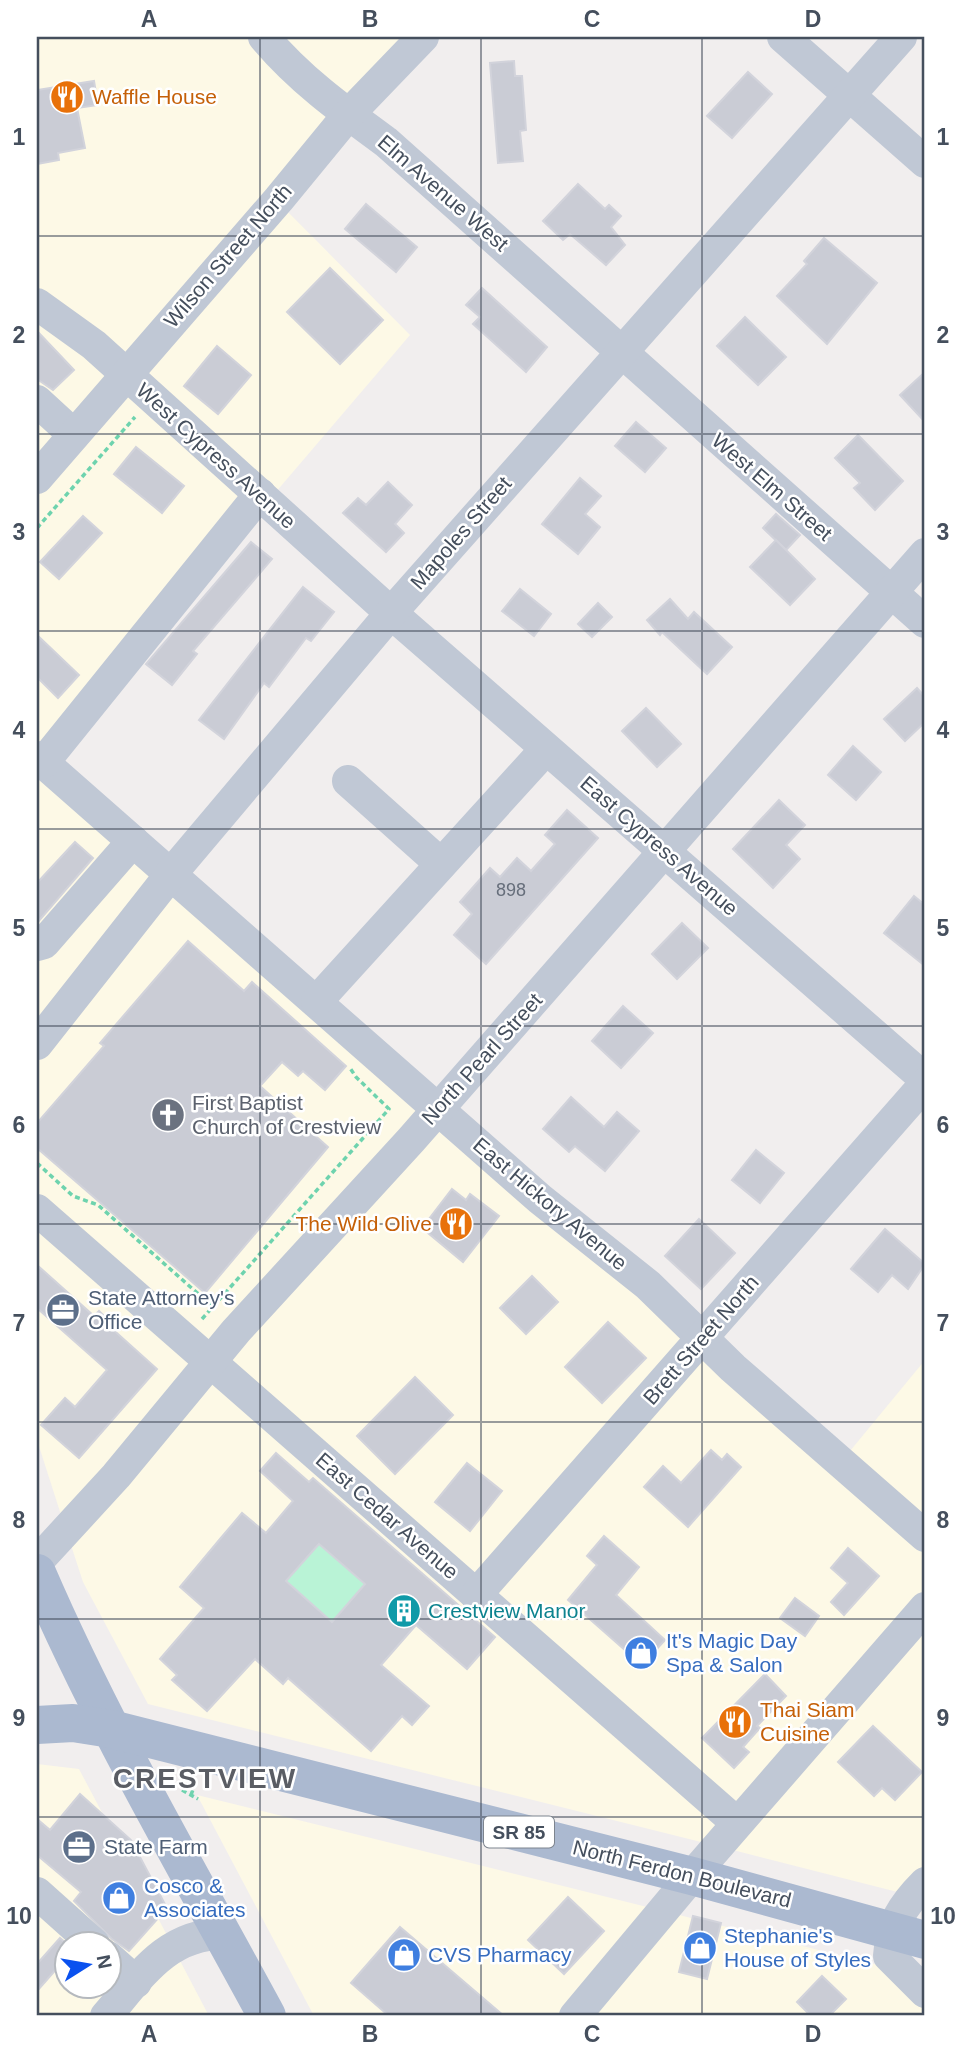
<svg xmlns="http://www.w3.org/2000/svg" width="962" height="2053" font-family="Arial,sans-serif">
<style>
.commercial{fill:#fdf9e6;fill-rule:evenodd}
.green{fill:#b9f3d6}
.building{fill:#caccd5;stroke:#d2d3db;stroke-width:2;fill-rule:evenodd}
.lines{fill:none;stroke-linecap:round;stroke-linejoin:round}
.path{stroke:#6ed3ae;stroke-width:3.5;stroke-dasharray:5 3.5;stroke-linecap:butt}
.minor{stroke:#c0c8d5;stroke-width:32}
.major{stroke:#abb9d0;stroke-width:38}
.grid{fill:none;stroke:#454f5d;stroke-width:2;stroke-opacity:0.55}
.labels{text-anchor:middle;stroke-width:5;stroke-linejoin:round;paint-order:stroke}
.number-label{font-size:18px;fill:#666e7b}
.shield{fill:#fff;stroke:#7d848e;stroke-width:2}
.shield-label{font-size:19px;font-weight:bold;fill:#454f5d}
.food-label{font-size:21px;fill:#c56008;stroke:#fff;text-anchor:start}
.street-label{font-size:21px;fill:#454f5d;stroke:#fff}
.worship-label{font-size:21px;fill:#5b616d;stroke:#fff;text-anchor:start}
.service-label{font-size:21px;fill:#4e5e75;stroke:#fff;text-anchor:start}
.culture-label{font-size:21px;fill:#0d838f;stroke:#fff;text-anchor:start}
.shop-label{font-size:21px;fill:#366cbe;stroke:#fff;text-anchor:start}
.district-label{font-size:28px;font-weight:bold;letter-spacing:2px;fill:#5a5d64;stroke:#fff}
.neatline{fill:none;stroke:#454f5d;stroke-width:2.5}
.grid-label{font-size:23px;text-anchor:middle;font-weight:bold;fill:#454f5d}
</style>
<rect width="100%" height="100%" fill="#f1eeee"/>
<g class="commercial">
<path d="M37 37H249L274 67 332 117 125 358 37 290Z"/>
<path d="M279 37H408L347 99Z"/>
<path d="M285 209 410 335 275 493 142 373Z"/>
<path d="M37 318 110 376 37 461Z"/>
<path d="M127 390 260 510 51 754 37 742V495Z"/>
<path d="M37 772 155 876 37 1026Z"/>
<path d="M172 891 421 1110 210 1345 37 1194V1062Z"/>
<path d="M437 1125 688 1338 475 1579 227 1359Z"/>
<path d="M37 1225 195 1362 62 1518 37 1440Z"/>
<path d="M704 1354 925 1552V1591L736 1807 492 1594Z"/>
<path d="M925 1360V1521L850 1451Z"/>
<path d="M212 1378 721 1824 705 1843 148 1704 83 1582 70 1542Z"/>
<path d="M925 1625V1899L729 1849Z"/>
<path d="M37 1764 79 1769 168 1937 91 2016H37ZM66 1944H108V1986H66Z"/>
<path d="M197 1795 387 1842 651 1908 560 2016H314Z"/>
<path d="M675 1914 882 1966 925 2008V2016H589Z"/>
<path d="M178 1957 209 2016H121Z"/>
</g>
<path class="green" d="M329 1533 365 1584 339 1614 343 1631 286 1581Z"/>
<g class="building">
<path d="M514 61 515 76H522L526 130 520 131 523 161 498 163 490 63Z"/>
<path d="M748 72 772 94 732 138 707 116Z"/>
<path d="M94 81 98 105 77 108 85 148 58 153 59 160 37 164V90Z"/>
<path d="M578 184 605 209 609 205 621 216 611 227 625 245 606 265 570 234 563 240 543 221Z"/>
<path d="M366 204 417 247 396 272 345 229Z"/>
<path d="M824 238 877 283 827 344 777 296 807 264 804 261Z"/>
<path d="M330 268 383 320 340 364 287 312Z"/>
<path d="M482 288 547 347 526 372 473 324 480 317 466 305Z"/>
<path d="M745 317 786 357 758 385 717 346Z"/>
<path d="M37 331 74 370 53 390 37 379Z"/>
<path d="M217 346 251 375 218 414 184 386Z"/>
<path d="M925 372V422L900 395Z"/>
<path d="M636 422 666 448 645 472 615 446Z"/>
<path d="M858 435 903 481 875 510 854 488 860 483 835 458Z"/>
<path d="M136 447 184 486 162 513 114 474Z"/>
<path d="M580 478 601 496 585 514 600 527 578 554 542 524Z"/>
<path d="M388 482 412 505 395 524 404 533 386 552 343 513 358 498 366 505Z"/>
<path d="M776 514 800 535 786 550 763 528Z"/>
<path d="M83 516 102 533 59 579 40 562Z"/>
<path d="M776 540 815 579 790 605 750 567Z"/>
<path d="M251 542 272 559 193 651 197 654 172 685 146 664Z"/>
<path d="M303 587 334 612 311 641 306 638 269 687 264 683 224 739 199 720Z"/>
<path d="M520 589 551 614 534 636 502 611Z"/>
<path d="M670 599 688 619 694 612 732 647 707 674 662 632 660 635 647 620Z"/>
<path d="M598 603 612 617 592 637 578 624Z"/>
<path d="M37 635 79 675 58 698 37 677Z"/>
<path d="M917 688 925 697V722L905 741 884 719Z"/>
<path d="M646 708 681 744 657 767 622 731Z"/>
<path d="M853 746 881 772 856 800 828 775Z"/>
<path d="M779 800 805 825 786 845 800 859 773 888 733 849Z"/>
<path d="M567 810 598 838 486 964 454 935 472 914 460 902 490 868 500 877 517 858 531 871 555 844 545 835Z"/>
<path d="M75 842 93 858 37 923V883Z"/>
<path d="M914 896 925 905V966L884 933Z"/>
<path d="M682 923 708 948 677 979 652 954Z"/>
<path d="M188 941 244 991 252 982 346 1066 325 1090 303 1071 298 1076 282 1062 260 1086 328 1147 205 1293 37 1148V1123L104 1046 100 1043Z"/>
<path d="M623 1006 653 1033 621 1068 592 1041Z"/>
<path d="M571 1097 604 1127 617 1112 639 1131 605 1171 575 1146 569 1152 543 1129Z"/>
<path d="M756 1150 784 1173 760 1203 732 1180Z"/>
<path d="M452 1189 466 1200 470 1194 499 1216 463 1262 422 1228Z"/>
<path d="M699 1219 735 1253 701 1289 665 1256Z"/>
<path d="M885 1229 925 1264 908 1289 892 1275 878 1292 851 1269Z"/>
<path d="M37 1265 94 1316 99 1311 111 1323 109 1326 157 1369 79 1458 41 1425 65 1398 75 1407 107 1370 37 1308Z"/>
<path d="M532 1276 558 1302 526 1334 500 1308Z"/>
<path d="M608 1322 646 1358 602 1403 565 1367Z"/>
<path d="M415 1377 453 1415 395 1474 357 1436Z"/>
<path d="M711 1450 722 1460 727 1454 741 1467 688 1527 644 1487 663 1466 681 1483Z"/>
<path d="M276 1453 309 1482 313 1478 495 1637 467 1669 416 1625 381 1665 429 1706 412 1725 402 1716 371 1751 288 1678 283 1684 255 1659 207 1711 172 1680 177 1675 160 1659 204 1608 180 1587 220 1539 242 1513 266 1533 293 1501 260 1471ZM319 1544 365 1584 332 1622 286 1581Z"/>
<path d="M467 1463 502 1491 470 1531 435 1502Z"/>
<path d="M604 1536 639 1567 616 1595 665 1640 642 1665 568 1600 597 1565 587 1556Z"/>
<path d="M848 1548 879 1576 844 1615 831 1602 848 1583 831 1568Z"/>
<path d="M795 1598 819 1616 805 1636 780 1618Z"/>
<path d="M765 1674 786 1696 757 1726 760 1728 743 1747 749 1752 734 1768 702 1738Z"/>
<path d="M873 1726 922 1772 895 1800 882 1788 874 1796 838 1762Z"/>
<path d="M80 1794 131 1840 167 1908 129 1951 112 1939 74 1901 81 1892 37 1855V1819L50 1830Z"/>
<path d="M568 1897 604 1931 564 1974 528 1940Z"/>
<path d="M693 1916 721 1923 707 1979 679 1972Z"/>
<path d="M400 1927 504 2016H389L351 1983Z"/>
<path d="M60 1938 67 1944 66 1958 37 1991V1964Z"/>
<path d="M822 1976 846 1999 829 2016H811L797 2002Z"/>
</g>
<g class="lines">
<g class="path">
<path d="M37 528 135 417"/>
<path d="M37 1163 73 1196 98 1205 213 1307"/>
<path d="M202 1319 389 1109 356 1077 350 1068"/>
<path d="M182 1790 198 1799"/>
<path d="M191 1795 196 1781"/>
</g>
<g class="minor">
<path d="M264 37C299 79 342 110 386 142L925 622"/>
<path d="M783 37 925 162"/>
<path d="M37 304 94 345 391 613 925 1079"/>
<path d="M37 401 74 435"/>
<path d="M37 478 279 199 348 115 423 37"/>
<path d="M37 757 540 1199 648 1285 733 1368 925 1536"/>
<path d="M43 763 260 494"/>
<path d="M348 781 441 864"/>
<path d="M37 945 44 943 133 841"/>
<path d="M317 1001 546 749"/>
<path d="M37 1044 171 874 391 613 901 37"/>
<path d="M37 1210 737 1823"/>
<path d="M37 1562 116 1476 236 1331 411 1140 925 554"/>
<path d="M476 1595 925 1084"/>
<path d="M925 1883C902 1906 891 1924 889 1956L925 1992"/>
<path d="M37 1893 94 1944"/>
<path d="M108 1957 136 1982"/>
<path d="M106 2016C140 1977 166 1934 223 1934"/>
<path d="M575 2016 692 1876 925 1608"/>
</g>
<g class="major">
<path d="M37 1573C103 1726 188 1870 267 2016"/>
<path d="M37 1725 73 1723 111 1729 692 1876 925 1940"/>
</g>
</g>
<path class="grid" d="M260 37V2016M481 37V2016M702 37V2016M37 236H925M37 434H925M37 631H925M37 829H925M37 1026H925M37 1224H925M37 1422H925M37 1619H925M37 1817H925"/>
<defs>
<g id="restaurant-disc" transform="scale(1.75)"><circle r="9.5" fill="#e8710a" stroke="#fff"/><path d="M-5-6h1v4h1v-4h1v4h1v-4h1v5L-1.5 .5V6h-2V.5L-5-1ZM5-6V6H3V1.5H1.5Q1.5-4 5-6Z" fill="#fff"/></g>
<g id="church-disc" transform="scale(1.75)"><circle r="9.5" fill="#6b7280" stroke="#fff"/><path d="M-1.2-6h2.4v3.5h3.3v2.4h-3.3V6h-2.4V-.1h-3.3v-2.4h3.3Z" fill="#fff"/></g>
<g id="office-disc" transform="scale(1.75)"><circle r="9.5" fill="#5c6f8a" stroke="#fff"/><path d="M-6-3h4V-5.5h4V-3h4V5H-6ZM-1-4.5V-3h2v-1.5ZM-6 0V1H6V0Z" fill="#fff"/></g>
<g id="building-disc" transform="scale(1.75)"><circle r="9.5" fill="#0f9aa8" stroke="#fff"/><path d="M-4-6H4V6H1V3H-1V6H-4ZM-2.5-4.3h1.7v1.8h-1.7ZM.8-4.3h1.7v1.8H.8ZM-2.5-1h1.7V.8h-1.7ZM.8-1h1.7V.8H.8Z" fill="#fff"/></g>
<g id="shop-disc" transform="scale(1.75)"><circle r="9.5" fill="#3f7fe0" stroke="#fff"/><path d="M-5-2.5h2.3a2.7 3.5 0 0 1 5.4 0H5L5.5 6h-11ZM-1.5-2.5h3a1.5 2.3 0 0 0-3 0Z" fill="#fff"/></g>
</defs>
<g fill-rule="evenodd">
<use href="#restaurant-disc" x="67" y="97"/>
<use href="#church-disc" x="168" y="1115"/>
<use href="#restaurant-disc" x="456" y="1224"/>
<use href="#office-disc" x="63" y="1310"/>
<use href="#building-disc" x="404" y="1611"/>
<use href="#shop-disc" x="641" y="1653"/>
<use href="#restaurant-disc" x="735" y="1722"/>
<use href="#office-disc" x="79" y="1847"/>
<use href="#shop-disc" x="119" y="1898"/>
<use href="#shop-disc" x="700" y="1948"/>
<use href="#shop-disc" x="404" y="1955"/>
</g>
<g class="labels">
<g class="number-label">
<text x="511" y="896">898</text>
</g>
<rect class="shield" x="484" y="1816.5" width="70" height="31" rx="5"/>
<g class="shield-label">
<text x="519" y="1839">SR 85</text>
</g>
<g class="food-label">
<text x="92" y="104">Waffle House</text>
<text x="432" y="1231" text-anchor="end">The Wild Olive</text>
<text x="760" y="1717">Thai Siam<tspan x="760" dy="24">Cuisine</tspan></text>
</g>
<g class="street-label">
<text transform="translate(443 193) rotate(41)" y="7">Elm Avenue West</text>
<text transform="translate(228 256) rotate(-49)" y="7">Wilson Street North</text>
<text transform="translate(216 456) rotate(42)" y="7">West Cypress Avenue</text>
<text transform="translate(772 487) rotate(41)" y="7">West Elm Street</text>
<text transform="translate(461 533) rotate(-49)" y="7">Mapoles Street</text>
<text transform="translate(659 846) rotate(41)" y="7">East Cypress Avenue</text>
<text transform="translate(482 1059) rotate(-48)" y="7">North Pearl Street</text>
<text transform="translate(550 1204) rotate(40)" y="7">East Hickory Avenue</text>
<text transform="translate(701 1340) rotate(-49)" y="7">Brett Street North</text>
<text transform="translate(387 1516) rotate(41)" y="7">East Cedar Avenue</text>
<text transform="translate(682 1874) rotate(14)" y="7">North Ferdon Boulevard</text>
</g>
<g class="worship-label">
<text x="192" y="1110">First Baptist<tspan x="192" dy="24">Church of Crestview</tspan></text>
</g>
<g class="service-label">
<text x="88" y="1305">State Attorney's<tspan x="88" dy="24">Office</tspan></text>
<text x="104" y="1854">State Farm</text>
</g>
<g class="culture-label">
<text x="428" y="1618">Crestview Manor</text>
</g>
<g class="shop-label">
<text x="666" y="1648">It's Magic Day<tspan x="666" dy="24">Spa &amp; Salon</tspan></text>
<text x="144" y="1893">Cosco &amp;<tspan x="144" dy="24">Associates</tspan></text>
<text x="724" y="1943">Stephanie's<tspan x="724" dy="24">House of Styles</tspan></text>
<text x="428" y="1962">CVS Pharmacy</text>
</g>
<g class="district-label">
<text x="205" y="1788">CRESTVIEW</text>
</g>
</g>
<rect width="962" height="2053" fill="none" stroke="#ffffff" stroke-width="77"/>
<g transform="translate(88 1965) rotate(79)"><circle r="33" fill="#ffffff" stroke="#b5b9be" stroke-width="2"/>
<path d="M0-5L12 26L0 18L-12 26Z" fill="#0a51ef"/>
<text y="-10" font-size="19" font-weight="bold" text-anchor="middle" fill="#454f5d">N</text>
</g>
<rect x="38" y="38" width="885" height="1976" class="neatline"/>
<g class="grid-label">
<text x="149" y="27">A</text>
<text x="370" y="27">B</text>
<text x="592" y="27">C</text>
<text x="813" y="27">D</text>
<text x="19" y="145">1</text>
<text x="943" y="145">1</text>
<text x="19" y="343">2</text>
<text x="943" y="343">2</text>
<text x="19" y="540">3</text>
<text x="943" y="540">3</text>
<text x="19" y="738">4</text>
<text x="943" y="738">4</text>
<text x="19" y="936">5</text>
<text x="943" y="936">5</text>
<text x="19" y="1133">6</text>
<text x="943" y="1133">6</text>
<text x="19" y="1331">7</text>
<text x="943" y="1331">7</text>
<text x="19" y="1528">8</text>
<text x="943" y="1528">8</text>
<text x="19" y="1726">9</text>
<text x="943" y="1726">9</text>
<text x="19" y="1924">10</text>
<text x="943" y="1924">10</text>
<text x="149" y="2042">A</text>
<text x="370" y="2042">B</text>
<text x="592" y="2042">C</text>
<text x="813" y="2042">D</text>
</g>
</svg>
